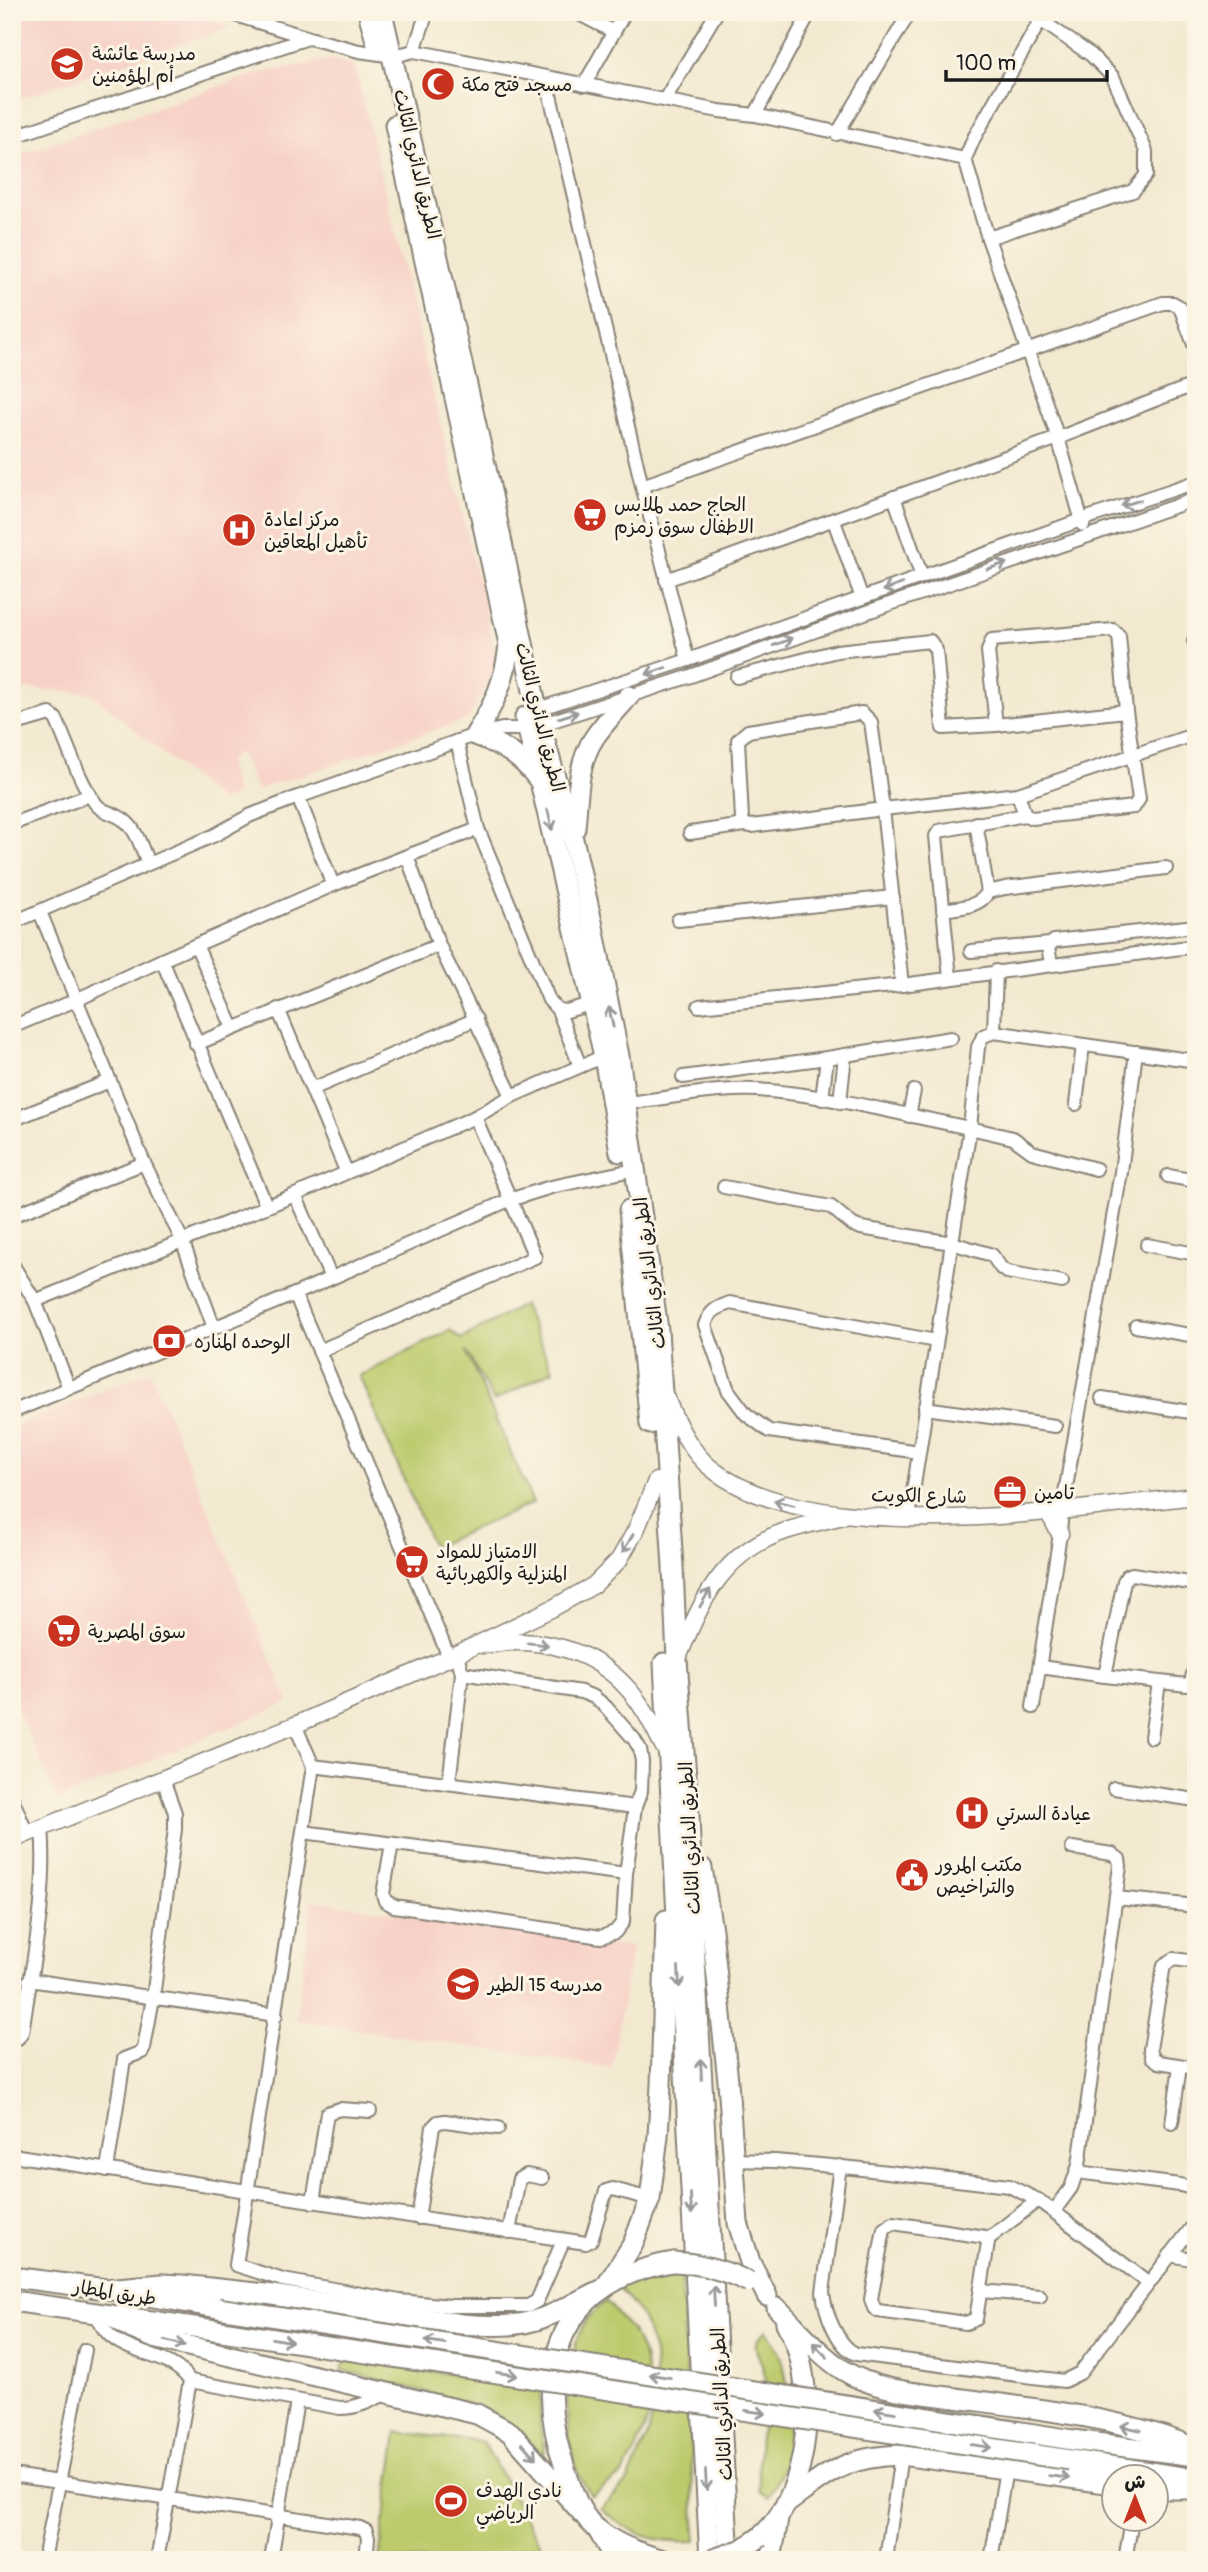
<svg xmlns="http://www.w3.org/2000/svg" width="1208" height="2572" font-family="Pangolin,'Playpen Sans Arabic',sans-serif">
<style>
.built{fill:#f7d1c8}
.green{fill:#bcca6c;stroke:#6c7344;stroke-width:2}
.lines{fill:none;stroke-linecap:round;stroke-linejoin:round}
.minor-casing{stroke:#888276;stroke-width:16}
.major-casing{stroke:#888276;stroke-width:19}
.highway-casing{stroke:#888276;stroke-width:23}
.minor{stroke:#fff;stroke-width:12}
.major{stroke:#fff;stroke-width:16}
.highway{stroke:#fff;stroke-width:19}
.highway-bridge-casing{stroke:#888276;stroke-width:23;stroke-linecap:butt}
.highway-bridge{stroke:#fff;stroke-width:19}
.oneway{stroke:#999}
.labels{text-anchor:middle;stroke-width:6;stroke-linejoin:round;paint-order:stroke}
.poi-label{font-size:19px;fill:#1c1c1c;stroke:#fcf5e5;text-anchor:start}
.street-label{font-size:19px;fill:#1c1c1c;stroke:#fcf5e5}
</style>
<rect width="100%" height="100%" fill="#fcf5e5"/>
<filter id="ink" filterUnits="userSpaceOnUse"><feTurbulence type="fractalNoise" baseFrequency=".0143" numOctaves="2"/><feDisplacementMap in="SourceGraphic" scale="14" xChannelSelector="R" yChannelSelector="G"/><feConvolveMatrix kernelMatrix="1 2 1 2 8 2 1 2 1" color-interpolation-filters="sRGB"/></filter>
<filter id="wash" filterUnits="userSpaceOnUse"><feTurbulence type="fractalNoise" baseFrequency=".00686" numOctaves="4" result="noise"/><feDisplacementMap in="SourceGraphic" scale="28" xChannelSelector="R" yChannelSelector="G"/><feGaussianBlur stdDeviation="1.57" result="paint"/><feColorMatrix in="noise" values="0 0 0 0 0 0 0 0 0 0 0 0 0 0 0 0 0 1.4 0 .05"/><feComposite in="paint" operator="in"/></filter>
<g filter="url(#wash)">
<rect width="100%" height="100%" fill="#f3e9d0"/>
<g class="built">
<path d="M12 12H188L232 27 12 101Z"/>
<path d="M332 59 355 66 498 664 469 719 257 790 239 752 228 761 236 795 220 801 91 693 12 688V395L14 380 12 372V160L14 156 255 74Z"/>
<path d="M150 1371 289 1702 57 1801 12 1696V1428Z"/>
<path d="M312 1900 632 1947 612 2068 296 2020Z"/>
</g>
<g class="green">
<path d="M523 1305 553 1370 494 1401 466 1351 533 1503 433 1547 359 1376 450 1330 461 1339Z"/>
<path d="M662 2273H681L696 2541C652 2543 635 2536 600 2508L627 2483 646 2440 656 2405 654 2353 649 2336 640 2314 619 2288 630 2281Z"/>
<path d="M606 2301 633 2332 644 2356 652 2408 635 2453 623 2474 591 2496C586 2487 579 2478 576 2468 563 2427 563 2357 587 2320 591 2313 600 2307 606 2301Z"/>
<path d="M767 2330C771 2337 777 2345 780 2354 790 2380 791 2430 786 2457 783 2472 776 2485 769 2497L759 2491C759 2473 758 2454 760 2436 762 2415 769 2393 764 2372 760 2351 746 2348 767 2330Z"/>
<path d="M356 2360 541 2388 540 2425 545 2452 541 2454C520 2430 508 2418 478 2406L342 2370 344 2363Z"/>
<path d="M397 2432 483 2442 549 2560H379Z"/>
</g>
</g>
<g filter="url(#ink)">
<g class="lines">
<g class="minor-casing">
<g id="minor">
<path d="M226 12 309 38 359 51 394 56 414 51 719 111 755 115 965 159"/>
<path d="M575 12 614 32"/>
<path d="M1045 12 974 138 965 159 971 180 988 238 1058 438 1083 525"/>
<path d="M414 51 427 12"/>
<path d="M546 78 642 486 688 660"/>
<path d="M584 85 625 12"/>
<path d="M665 99 717 12"/>
<path d="M755 115 810 12"/>
<path d="M837 134 910 12"/>
<path d="M12 137 308 38"/>
<path d="M988 238 1133 191 1146 175V151L1113 77 1091 55 1029 12"/>
<path d="M642 486 1163 303H1173L1180 307 1196 350"/>
<path d="M894 497 922 577"/>
<path d="M834 521 862 598"/>
<path d="M666 580 1058 438 1196 384"/>
<path d="M1194 641H1196"/>
<path d="M737 677 837 651 930 641 936 650 943 728 996 725"/>
<path d="M532 711 688 660 1081 520 1196 482"/>
<path d="M862 713 871 722 883 809 752 826 745 825 742 819 738 740 748 731Z"/>
<path d="M12 725 50 714 56 719C67 743 80 784 96 804 102 812 111 812 119 817 136 825 141 847 148 863"/>
<path d="M1196 734 1018 794 883 809 902 985 1196 946"/>
<path d="M457 741 478 829"/>
<path d="M1018 794 1025 815 1032 818 1134 807 1139 799 1126 711 1119 636 1113 630 992 640 988 651 996 725 1126 711"/>
<path d="M976 823 988 892"/>
<path d="M12 824 90 795"/>
<path d="M690 833 745 825"/>
<path d="M407 856 478 829 549 1000 558 1010 567 1011 593 1003"/>
<path d="M943 910C959 907 979 908 988 892L1005 888 1166 868"/>
<path d="M40 912 144 1163 182 1240 214 1328"/>
<path d="M678 920 893 897"/>
<path d="M12 923 215 835 249 816 298 797 475 735 502 729H528L688 677 884 606 1196 499"/>
<path d="M196 945 233 1028"/>
<path d="M439 945 512 1096"/>
<path d="M971 951 1050 944"/>
<path d="M162 960 266 1205"/>
<path d="M1051 963 1048 947 1054 941 1196 926"/>
<path d="M996 971 994 1032 1196 1061"/>
<path d="M950 978 936 836 939 831 1025 815"/>
<path d="M699 1006 902 985"/>
<path d="M278 1009 346 1171"/>
<path d="M558 1010 580 1066"/>
<path d="M12 1027 76 1000 162 960 333 885 298 797"/>
<path d="M196 1044 439 945 407 856 333 885"/>
<path d="M683 1077 827 1058 951 1038"/>
<path d="M312 1089 476 1019"/>
<path d="M822 1099 827 1058"/>
<path d="M840 1102 845 1055"/>
<path d="M626 1103C673 1098 723 1086 770 1091 837 1097 904 1115 970 1128L978 1047 983 1036 994 1032"/>
<path d="M1076 1104 1083 1045"/>
<path d="M909 1116 914 1091"/>
<path d="M475 1117 512 1096 604 1056"/>
<path d="M12 1120 110 1081"/>
<path d="M1168 1176 1196 1181"/>
<path d="M724 1187 831 1207 853 1225 861 1228 952 1243 992 1255 1001 1268 1007 1272 1062 1282"/>
<path d="M12 1216 144 1163"/>
<path d="M1147 1245 1196 1254"/>
<path d="M12 1264 35 1301"/>
<path d="M295 1294 449 1657"/>
<path d="M1136 1326 1196 1336"/>
<path d="M319 1351 535 1257 475 1117 295 1195 331 1278"/>
<path d="M69 1388 35 1301 295 1195"/>
<path d="M1102 1398 1196 1413"/>
<path d="M925 1408 1055 1426"/>
<path d="M12 1412 295 1294 509 1200 551 1187 623 1172"/>
<path d="M919 1452 769 1431 746 1414 728 1390 705 1325C710 1311 716 1308 730 1303L936 1341"/>
<path d="M909 1517 970 1128 1013 1138 1032 1152 1096 1169"/>
<path d="M1196 1584 1132 1574 1127 1576 1124 1581 1105 1676 1187 1685 1191 1682 1196 1662"/>
<path d="M1040 1667 1105 1676"/>
<path d="M1033 1707 1060 1534 1062 1510 1121 1172 1136 1052"/>
<path d="M295 1725 313 1766 236 2265 283 2280 400 2301 450 2306H528L537 2301 563 2241"/>
<path d="M1151 1737 1159 1683"/>
<path d="M313 1766 635 1807"/>
<path d="M449 1783 462 1673 457 1654"/>
<path d="M1114 1788 1196 1800"/>
<path d="M12 1798 27 1834"/>
<path d="M303 1832 626 1874"/>
<path d="M392 1844 383 1894 385 1901 394 1906 601 1937 615 1932 623 1922 626 1874 635 1807 641 1791 642 1762 640 1749 634 1739 606 1707 594 1697 581 1692 462 1673"/>
<path d="M1116 1898 1196 1906"/>
<path d="M1196 1962 1174 1959 1164 1965 1150 2049 1152 2057 1159 2062 1196 2068"/>
<path d="M29 1980 276 2015"/>
<path d="M12 2038H18L22 2032C32 1965 48 1895 42 1827"/>
<path d="M1172 2123 1180 2066"/>
<path d="M12 2155 586 2243 591 2240 606 2191 613 2189 650 2199"/>
<path d="M732 2160 775 2161 853 2168 1009 2186 1038 2200 1149 2283"/>
<path d="M840 2166 823 2292C825 2312 837 2346 856 2354L1064 2381 1080 2373 1196 2222"/>
<path d="M107 2170 124 2059 142 2052 144 2048 153 1998 175 1829V1813L163 1779"/>
<path d="M1077 2172 1180 2185 1196 2189"/>
<path d="M313 2202 327 2113 340 2109 370 2111"/>
<path d="M1054 2211 1071 2188 1079 2165 1120 1866 1119 1859 1112 1854 1072 1848"/>
<path d="M418 2218 433 2127 438 2122 445 2121 498 2128"/>
<path d="M893 2223 985 2237 988 2243 976 2319 966 2323 878 2311 874 2308 871 2299 884 2229Z"/>
<path d="M509 2232 519 2179 527 2175 542 2178"/>
<path d="M987 2240 1038 2200"/>
<path d="M1170 2255 1196 2260"/>
<path d="M981 2291 1040 2296"/>
<path d="M96 2314C113 2361 167 2346 190 2381L157 2560"/>
<path d="M190 2381 340 2408C358 2408 371 2401 387 2393"/>
<path d="M12 2475 360 2528 366 2531 368 2538 366 2560"/>
<path d="M44 2560 85 2350"/>
<path d="M271 2560 297 2401"/>
<path d="M886 2560 901 2455"/>
<path d="M991 2560 1006 2469"/>
<path d="M1125 2560 1132 2520"/>
</g>
</g>
<g class="major-casing">
<g id="major">
<path d="M664 1394C676 1421 689 1451 712 1469 817 1551 1069 1509 1196 1496"/>
<path d="M1048 1512 1060 1534"/>
<path d="M482 1645C537 1636 592 1647 629 1690 646 1709 656 1733 668 1755"/>
<path d="M678 1658C702 1600 722 1552 786 1531 804 1525 824 1521 843 1516"/>
<path d="M12 1840 295 1725 457 1654 553 1608 594 1585 619 1560 636 1530 656 1481"/>
</g>
</g>
<g class="highway-casing">
<g id="highway">
<path d="M368 12 378 48"/>
<path d="M382 12 490 486 540 724 574 843 592 922 619 1056 651 1280 658 1330 673 1567 677 1660 689 1816 694 1942 729 2560"/>
<path d="M395 125 511 653"/>
<path d="M509 644C506 679 494 705 475 735 502 745 521 756 538 779"/>
<path d="M525 717 604 1056 620 1152"/>
<path d="M575 828C578 798 577 764 594 738 604 723 618 709 629 696"/>
<path d="M629 1210 650 1424"/>
<path d="M664 1663 710 2560"/>
<path d="M702 1868 712 1930 728 2081 738 2223 750 2262 767 2296"/>
<path d="M12 2277 106 2289 218 2308"/>
<path d="M608 2283 633 2244 650 2199 658 2136 661 2085 666 1920"/>
<path d="M106 2289 162 2284 182 2285 265 2294 461 2324C489 2326 518 2328 545 2317 562 2311 579 2300 596 2292"/>
<path d="M12 2301 215 2330"/>
<path d="M777 2308C798 2328 818 2354 843 2370 875 2391 919 2393 956 2398 1029 2408 1129 2418 1196 2449"/>
<path d="M113 2317 132 2329 154 2338 477 2414 510 2432 583 2514"/>
<path d="M1073 2440 1195 2456"/>
<path d="M1070 2460 1196 2479"/>
<path d="M1156 2489H1196"/>
<path d="M786 2504C830 2472 844 2457 901 2455L1114 2484"/>
<path d="M599 2532 615 2560"/>
<path d="M760 2537C813 2493 819 2380 786 2323"/>
<path d="M664 2560C642 2554 619 2546 601 2532 580 2518 572 2490 565 2468 530 2367 561 2281 673 2262"/>
<path d="M771 2560 778 2519"/>
</g>
</g>
<use href="#minor" class="minor"/>
<use href="#major" class="major"/>
<use href="#highway" class="highway"/>
<g class="highway-bridge-casing">
<g id="highway-bridge">
<path d="M673 2262C701 2263 724 2270 749 2282"/>
<path d="M218 2308 1073 2440"/>
<path d="M215 2330 1070 2460"/>
<path d="M711 2560 743 2549 760 2537"/>
</g>
</g>
<use href="#highway-bridge" class="highway-bridge"/>
</g>
<defs><path id="oneway-shaft" d="M-6 0H5M1.5-3L5.5 0L1.5 3" fill="none" stroke-width="1.6" stroke-linecap="round" stroke-linejoin="round" transform="scale(1.75)"/></defs>
<g class="oneway">
<use href="#oneway-shaft" transform="translate(1131 503) rotate(162)"/>
<use href="#oneway-shaft" transform="translate(997 566) rotate(-19)"/>
<use href="#oneway-shaft" transform="translate(893 587) rotate(160)"/>
<use href="#oneway-shaft" transform="translate(783 642) rotate(-20)"/>
<use href="#oneway-shaft" transform="translate(656 671) rotate(161)"/>
<use href="#oneway-shaft" transform="translate(568 715) rotate(-17)"/>
<use href="#oneway-shaft" transform="translate(550 820) rotate(77)"/>
<use href="#oneway-shaft" transform="translate(611 1017) rotate(-102)"/>
<use href="#oneway-shaft" transform="translate(784 1503) rotate(-167)"/>
<use href="#oneway-shaft" transform="translate(628 1543) rotate(120)"/>
<use href="#oneway-shaft" transform="translate(705 1598) rotate(-60)"/>
<use href="#oneway-shaft" transform="translate(538 1644) rotate(6)"/>
<use href="#oneway-shaft" transform="translate(679 1977) rotate(87)"/>
<use href="#oneway-shaft" transform="translate(701 2069) rotate(-93)"/>
<use href="#oneway-shaft" transform="translate(691 2204) rotate(87)"/>
<use href="#oneway-shaft" transform="translate(714 2296) rotate(-93)"/>
<use href="#oneway-shaft" transform="translate(282 2340) rotate(9)"/>
<use href="#oneway-shaft" transform="translate(435 2342) rotate(-171)"/>
<use href="#oneway-shaft" transform="translate(175 2343) rotate(14)"/>
<use href="#oneway-shaft" transform="translate(820 2350) rotate(-135)"/>
<use href="#oneway-shaft" transform="translate(507 2374) rotate(9)"/>
<use href="#oneway-shaft" transform="translate(660 2376) rotate(-171)"/>
<use href="#oneway-shaft" transform="translate(885 2411) rotate(-171)"/>
<use href="#oneway-shaft" transform="translate(756 2412) rotate(9)"/>
<use href="#oneway-shaft" transform="translate(1131 2428) rotate(-167)"/>
<use href="#oneway-shaft" transform="translate(981 2446) rotate(9)"/>
<use href="#oneway-shaft" transform="translate(529 2451) rotate(48)"/>
<use href="#oneway-shaft" transform="translate(1059 2477) rotate(8)"/>
<use href="#oneway-shaft" transform="translate(706 2480) rotate(87)"/>
</g>
</g>
<defs>
<g id="school-disc" transform="scale(1.75)"><circle r="9.5" fill="#c8321e" stroke="#fcf5e5"/><path d="M0-5L7-2L0 1L-7-2ZM-4 1L0 2.5L4 1V4Q0 6-4 4Z" fill="#fff"/></g>
<g id="mosque-disc" transform="scale(1.75)"><circle r="9.5" fill="#c8321e" stroke="#fcf5e5"/><path d="M3.5-4.9A6 6 0 1 0 3.5 4.9A5 5 0 1 1 3.5-4.9Z" fill="#fff"/></g>
<g id="supermarket-disc" transform="scale(1.75)"><circle r="9.5" fill="#c8321e" stroke="#fcf5e5"/><path d="M-6-5.5h2.5l.6 2H6L4.5 2H-2.5L-4.4-4H-6ZM-1.5 3.2a1.3 1.3 0 1 0 .1 0ZM3 3.2a1.3 1.3 0 1 0 .1 0Z" fill="#fff"/></g>
<g id="hospital-disc" transform="scale(1.75)"><circle r="9.5" fill="#c8321e" stroke="#fcf5e5"/><path d="M-5-5h3v3.5h4V-5h3V5h-3V1.5h-4V5h-3Z" fill="#fff"/></g>
<g id="bank-disc" transform="scale(1.75)"><circle r="9.5" fill="#c8321e" stroke="#fcf5e5"/><path d="M-6-4H6V4H-6ZM0-2.3a2.3 2.3 0 1 0 0 4.6a2.3 2.3 0 1 0 0-4.6Z" fill="#fff"/></g>
<g id="office-disc" transform="scale(1.75)"><circle r="9.5" fill="#c8321e" stroke="#fcf5e5"/><path d="M-6-3h4V-5.5h4V-3h4V5H-6ZM-1-4.5V-3h2v-1.5ZM-6 0V1H6V0Z" fill="#fff"/></g>
<g id="civic-disc" transform="scale(1.75)"><circle r="9.5" fill="#c8321e" stroke="#fcf5e5"/><path d="M-.6-6.5H3V-4.5H.6V-3L4-1V1h2V6H-6V1h2V-1L-.6-3ZM-1.2 2.5V6h2.4V2.5Z" fill="#fff"/></g>
<g id="stadium-disc" transform="scale(1.75)"><circle r="9.5" fill="#c8321e" stroke="#fcf5e5"/><path d="M0-5a6.5 5 0 1 0 0 10a6.5 5 0 1 0 0-10ZM-3.5-1.8h7v3.6h-7Z" fill="#fff"/></g>
</defs>
<g fill-rule="evenodd">
<use href="#school-disc" x="67" y="64"/>
<use href="#mosque-disc" x="438" y="84"/>
<use href="#supermarket-disc" x="590" y="515"/>
<use href="#hospital-disc" x="239" y="530"/>
<use href="#bank-disc" x="169" y="1341"/>
<use href="#office-disc" x="1010" y="1492"/>
<use href="#supermarket-disc" x="412" y="1562"/>
<use href="#supermarket-disc" x="64" y="1631"/>
<use href="#hospital-disc" x="972" y="1813"/>
<use href="#civic-disc" x="912" y="1875"/>
<use href="#school-disc" x="463" y="1984"/>
<use href="#stadium-disc" x="451" y="2501"/>
</g>
<g class="labels">
<g class="poi-label">
<text x="92" y="60">مدرسة عائشة<tspan x="92" dy="22">أم المؤمنين</tspan></text>
<text x="462" y="91">مسجد فتح مكة</text>
<text x="614" y="511">الحاج حمد لملابس<tspan x="614" dy="22">الاطفال سوق زمزم</tspan></text>
<text x="264" y="526">مركز اعادة<tspan x="264" dy="22">تأهيل المعاقين</tspan></text>
<text x="194" y="1348">الوحده المناره</text>
<text x="1034" y="1499">تامين</text>
<text x="436" y="1558">الامتياز للمواد<tspan x="436" dy="22">المنزلية والكهربائية</tspan></text>
<text x="88" y="1638">سوق المصرية</text>
<text x="996" y="1820">عيادة السرتي</text>
<text x="936" y="1871">مكتب المرور<tspan x="936" dy="22">والتراخيص</tspan></text>
<text x="488" y="1991">مدرسه 15 الطير</text>
<text x="476" y="2497">نادي الهدف<tspan x="476" dy="22">الرياضي</tspan></text>
</g>
<g class="street-label">
<text transform="translate(418 164) rotate(77)" y="7">الطريق الدائري الثالث</text>
<text transform="translate(541 717) rotate(76)" y="7">الطريق الدائري الثالث</text>
<text transform="translate(649 1273) rotate(-97)" y="7">الطريق الدائري الثالث</text>
<text transform="translate(919 1495) rotate(1)" y="7">شارع الكويت</text>
<text transform="translate(689 1838) rotate(-93)" y="7">الطريق الدائري الثالث</text>
<text transform="translate(115 2292) rotate(9)" y="7">طريق المطار</text>
<text transform="translate(721 2404) rotate(-93)" y="7">الطريق الدائري الثالث</text>
</g>
</g>
<rect width="1208" height="2572" fill="none" stroke="#fcf5e5" stroke-width="42"/>
<g transform="translate(1135 2498)"><circle r="33" fill="#fcf5e5" stroke="#a29e95" stroke-width="2"/>
<path d="M0-5L12 26L0 18L-12 26Z" fill="#c8321e"/>
<text y="-10" font-size="19" font-weight="bold" text-anchor="middle" fill="#1c1c1c">ش</text>
</g>
<path d="M946 70v10h161v-10" fill="none" stroke="#1c1c1c" stroke-width="3.5"/>
<text x="956" y="70" font-size="21" fill="#1c1c1c" stroke="#fcf5e5" stroke-width="5" paint-order="stroke">100 m</text>
</svg>
